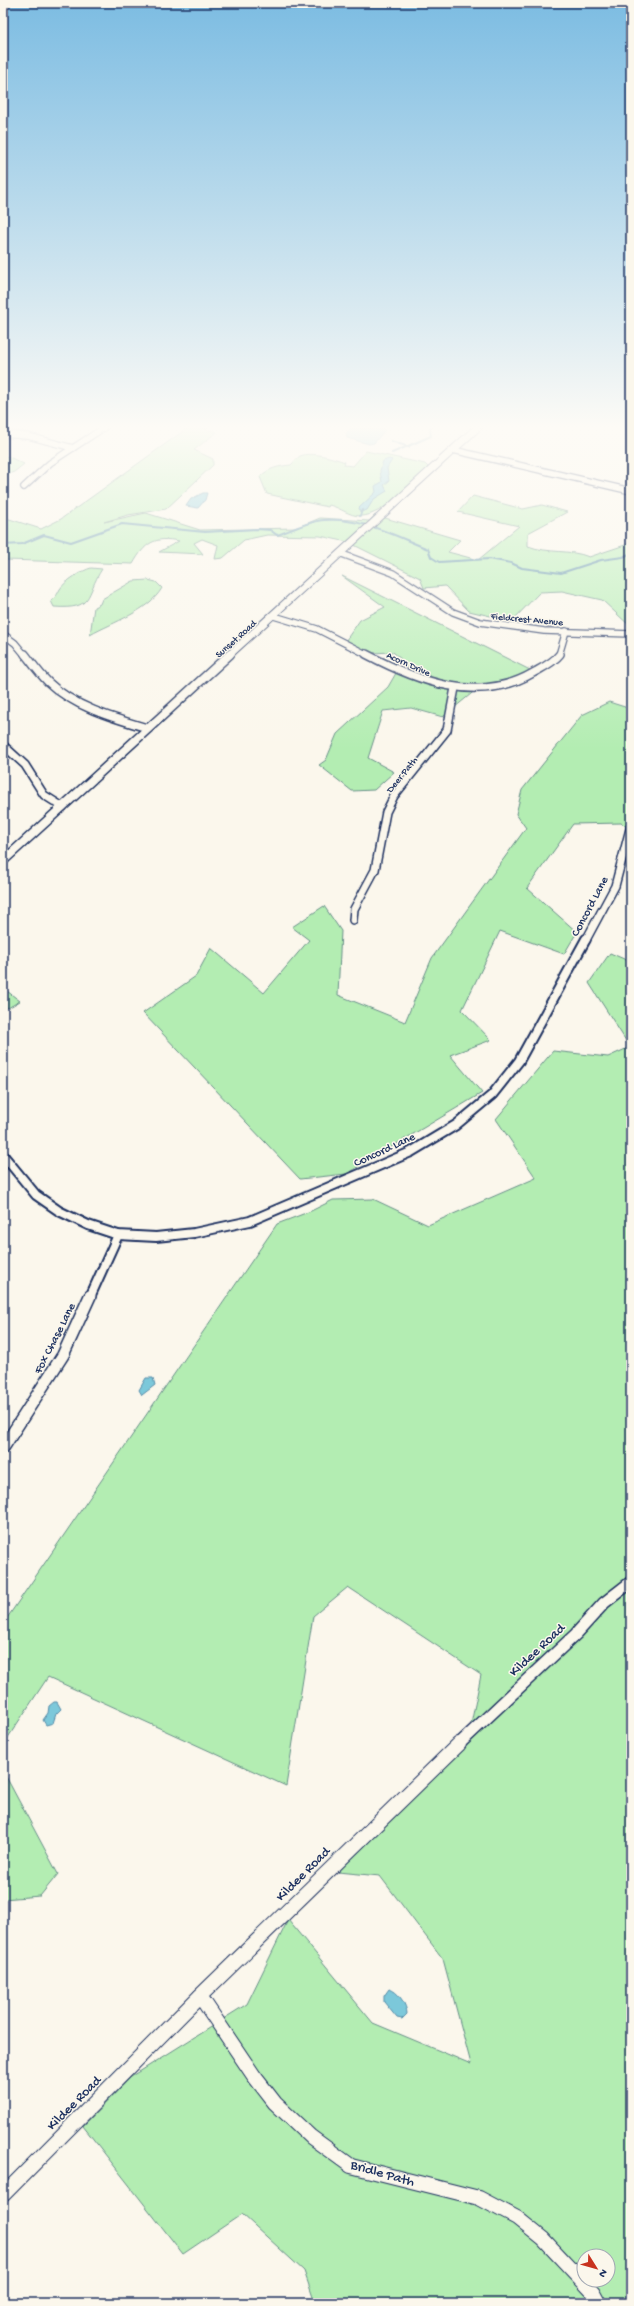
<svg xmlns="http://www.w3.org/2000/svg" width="634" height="2306" font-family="'Gochi Hand',sans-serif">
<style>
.green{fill:#b3edb2;stroke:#678e88;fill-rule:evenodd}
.water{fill:#7bc8da;stroke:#558ba8}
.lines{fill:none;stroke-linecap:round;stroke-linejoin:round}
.stream{stroke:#558ba8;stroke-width:2}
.minor-far4-casing{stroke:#1b2f5e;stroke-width:8}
.minor-far3-casing{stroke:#1b2f5e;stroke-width:10}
.minor-far2-casing{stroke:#1b2f5e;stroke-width:12}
.minor-far1-casing{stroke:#1b2f5e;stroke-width:14}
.minor-casing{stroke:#1b2f5e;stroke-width:16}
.tertiary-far1-casing{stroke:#1b2f5e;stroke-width:9}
.tertiary-casing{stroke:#1b2f5e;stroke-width:11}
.minor-far4{stroke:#fbf7ec;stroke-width:5.5}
.minor-far3{stroke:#fbf7ec;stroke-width:7}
.minor-far2{stroke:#fbf7ec;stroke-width:8}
.minor-far1{stroke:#fbf7ec;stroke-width:11}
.minor{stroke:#fbf7ec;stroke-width:14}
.tertiary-far1{stroke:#fbf7ec;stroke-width:7}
.tertiary{stroke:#fbf7ec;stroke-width:8}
.labels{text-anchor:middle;stroke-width:3;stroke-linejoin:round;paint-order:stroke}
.far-street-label{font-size:10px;fill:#1b2f5e;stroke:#fbf7ec}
.street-label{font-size:12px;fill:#1b2f5e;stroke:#fbf7ec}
.near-street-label{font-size:14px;fill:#1b2f5e;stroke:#fbf7ec}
</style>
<rect width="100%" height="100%" fill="#fbf7ec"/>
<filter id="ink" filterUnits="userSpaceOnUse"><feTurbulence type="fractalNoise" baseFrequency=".025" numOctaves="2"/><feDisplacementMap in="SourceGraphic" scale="8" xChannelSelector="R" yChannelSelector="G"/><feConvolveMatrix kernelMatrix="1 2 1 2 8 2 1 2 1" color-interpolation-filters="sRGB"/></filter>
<g filter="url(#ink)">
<g class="green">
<path d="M189 427H208L205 429 217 432 194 450 213 459V465L166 509 128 515 104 522 146 513 200 530 296 528 320 518 369 521 375 515 460 540 448 552 478 560 519 526 458 512 473 496 523 509 542 505 567 512 528 533V546C549 554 570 549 589 557L631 543V627L602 600 562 591 540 592 512 621 469 611 445 586 424 588 420 578 348 542 320 536 267 535 244 540 223 558 215 559 218 545 202 539 194 543 203 554 159 552 179 541C154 536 145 543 133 564L6 560 3 562V517L41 529 61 519Z"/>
<path d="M366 451 425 464 428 467C414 482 383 516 361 516 349 516 341 508 329 505L328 507 267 494 260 477C268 468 280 466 291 465 294 462 297 458 300 456 311 451 334 458 345 462L344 465 353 466Z"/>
<path d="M7 456 24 464 14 472 3 476V458Z"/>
<path d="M91 568 102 569C85 595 95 610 54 607L51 601C56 597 57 595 60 589 65 581 83 570 91 568Z"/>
<path d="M342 576 534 672 500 687 477 689 443 717 411 708 383 711 368 758 394 772 374 790 352 791 319 765 326 760 337 734 388 687 403 661 393 652 371 653 346 640 360 620 385 607Z"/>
<path d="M148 580 156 582 162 588C149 611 113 622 90 635L94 607 100 604 102 599 133 581Z"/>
<path d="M609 702 631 709V829L621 823 573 824 527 888 577 932 564 954 500 931 462 1010 491 1040 450 1055 482 1093 346 1174 300 1179 143 1013 196 976 211 948 264 993 309 940 292 927 324 906 341 931 338 995 405 1022 432 958 526 828 516 814 522 790 582 715Z"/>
<path d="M610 953 631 962V2303H315L304 2271 242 2214 183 2254 83 2126 131 2077 247 2004 288 1920 373 2023 471 2064 443 1959 380 1876 338 1872 469 1734 481 1675 348 1587 313 1616 286 1786 48 1677 3 1745V1624L277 1224 311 1211 333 1200 373 1199 428 1225 536 1178 496 1119 553 1051 608 1057 630 1047 589 983ZM584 2256H608V2280H584Z"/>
<path d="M3 988 20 1001 8 1008 3 1004Z"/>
<path d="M3 1771 58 1874 40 1896 3 1899Z"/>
</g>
<g class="water">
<path d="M353 427H376L385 430 374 443 369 444 347 438 346 433Z"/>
<path d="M389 459 392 460 387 468 389 481 384 485 387 491 374 499 367 510 360 512 359 508 376 492 375 486 382 482 380 471 383 461Z"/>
<path d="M203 493H207L205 500 198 508 186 506 191 499Z"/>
<path d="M146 1378H153L155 1385 142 1395 139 1390Z"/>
<path d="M54 1702H57L61 1709 56 1714 53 1723 46 1725 43 1720 48 1713 49 1706Z"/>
<path d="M389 1989C398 1991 407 2005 407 2014L402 2019 397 2018 384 2002V1996Z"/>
</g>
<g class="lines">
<g class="stream">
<path d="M391 441 409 447"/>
<path d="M392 453 431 436 430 429 432 427"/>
<path d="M360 516 362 510"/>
<path d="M3 545 22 544 44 535 71 542 122 524 205 532 257 529 270 530 277 535C292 530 309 521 324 520 361 517 395 536 428 549L431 557 439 562 489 559 511 563 522 568 561 573 601 560 623 557 631 553"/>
</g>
<g class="minor-far4-casing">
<g id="minor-far4">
<path d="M3 434 28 436 73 448"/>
<path d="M453 450 631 491"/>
<path d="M24 487 50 463 105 427"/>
<path d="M342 554 393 573 453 612 480 622 544 631 631 634"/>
<path d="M274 616 317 629 368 655"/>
<path d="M3 634 15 643 25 655"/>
<path d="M559 655 566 631"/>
</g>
</g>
<g class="minor-far3-casing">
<g id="minor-far3">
<path d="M25 654C32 663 39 673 48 682 74 707 113 718 147 728"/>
<path d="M366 654C417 681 478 705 533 673 542 668 553 663 560 654"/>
<path d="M3 745 25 765 44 795 63 807"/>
<path d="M353 920 354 909 375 870 386 812 394 796 447 730 455 688"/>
<path d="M586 940 615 886 631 825"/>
</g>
</g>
<g class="minor-far2-casing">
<g id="minor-far2">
<path d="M3 1155 36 1195 59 1211 88 1225 118 1235 156 1237 194 1233 250 1221 411 1152 456 1125 492 1095 519 1061 586 939"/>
<path d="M90 1297 118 1235"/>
</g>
</g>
<g class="minor-far1-casing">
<g id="minor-far1">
<path d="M3 1448 63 1355 90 1296"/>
<path d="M458 1745 576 1634 604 1603 631 1582"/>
</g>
</g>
<g class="minor-casing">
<g id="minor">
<path d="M200 1996 254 2076 275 2103 311 2137 351 2166 479 2198 517 2218 543 2239 593 2292 599 2303"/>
<path d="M3 2195 200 1996 459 1744"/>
</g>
</g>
<g class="tertiary-far1-casing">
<path id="tertiary-far1" d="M229 655 478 427"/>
</g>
<g class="tertiary-casing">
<path id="tertiary" d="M3 861 230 654"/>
</g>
<use href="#minor-far4" class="minor-far4"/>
<use href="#minor-far3" class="minor-far3"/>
<use href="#minor-far2" class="minor-far2"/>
<use href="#minor-far1" class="minor-far1"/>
<use href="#minor" class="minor"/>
<use href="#tertiary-far1" class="tertiary-far1"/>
<use href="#tertiary" class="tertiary"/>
</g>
</g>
<linearGradient id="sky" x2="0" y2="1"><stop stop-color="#7cbce2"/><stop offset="0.57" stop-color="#fdfbf6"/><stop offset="1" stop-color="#fdfbf6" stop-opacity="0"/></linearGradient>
<rect width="634" height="749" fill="url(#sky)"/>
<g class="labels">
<g class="far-street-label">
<text transform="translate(527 618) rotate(5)" y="4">Fieldcrest Avenue</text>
<text transform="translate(235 638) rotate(-42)" y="4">Sunset Road</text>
<text transform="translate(409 663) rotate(24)" y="4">Acorn Drive</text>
<text transform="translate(401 774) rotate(-51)" y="4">Deer Path</text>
</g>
<g class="street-label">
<text transform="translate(589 906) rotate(-62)" y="4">Concord Lane</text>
<text transform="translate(384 1149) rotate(-25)" y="4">Concord Lane</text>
<text transform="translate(54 1338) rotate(-63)" y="4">Fox Chase Lane</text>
</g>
<g class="near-street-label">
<text transform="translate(536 1649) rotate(-43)" y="5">Kildee Road</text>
<text transform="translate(302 1873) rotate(-45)" y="5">Kildee Road</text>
<text transform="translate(73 2102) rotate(-45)" y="5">Kildee Road</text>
<text transform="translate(383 2172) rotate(16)" y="5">Bridle Path</text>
</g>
</g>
<rect width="634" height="2306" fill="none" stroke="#fbf7ec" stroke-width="16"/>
<rect x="8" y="8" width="618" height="2290" fill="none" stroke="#1b2f5e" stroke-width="1.5" filter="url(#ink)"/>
<g transform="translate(596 2268) rotate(127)"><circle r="19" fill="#fbf7ec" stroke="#a1a7b3"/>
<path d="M0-3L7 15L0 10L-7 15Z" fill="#c8321e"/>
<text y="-6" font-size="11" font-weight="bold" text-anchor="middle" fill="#1b2f5e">N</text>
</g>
</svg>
